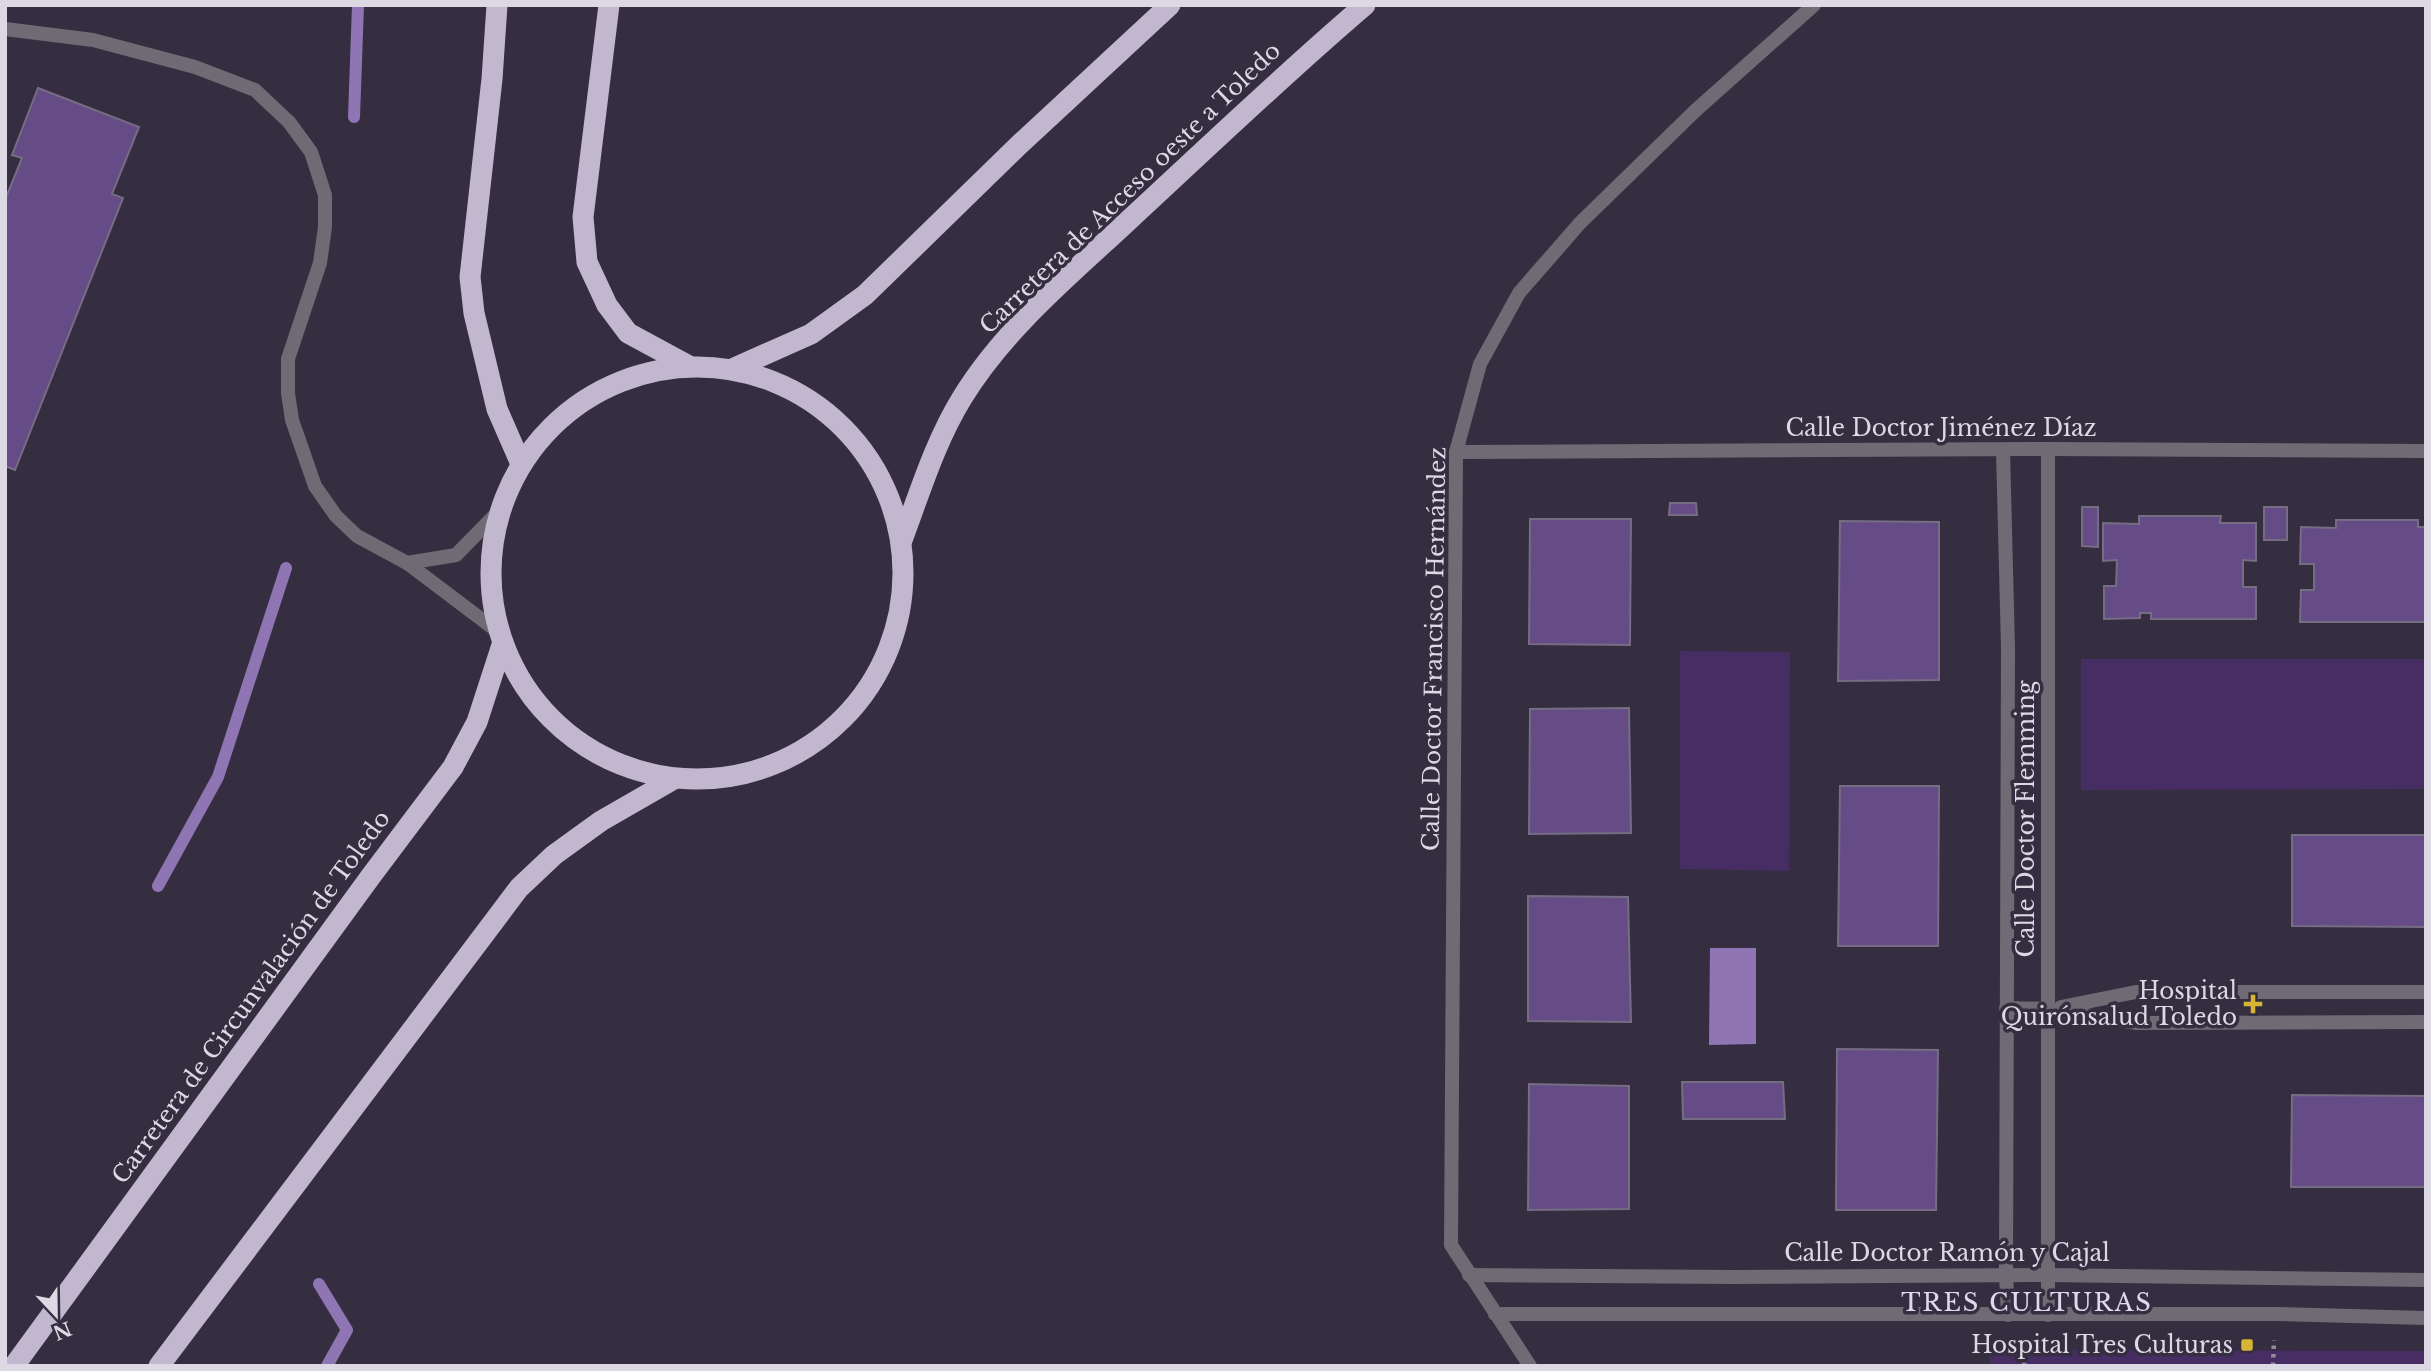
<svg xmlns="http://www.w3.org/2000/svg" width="2431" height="1371" font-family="'Libre Baskerville',serif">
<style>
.green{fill:#462e64}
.water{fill:#8f75b4}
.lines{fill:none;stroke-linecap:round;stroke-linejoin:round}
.stream{stroke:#8f75b4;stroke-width:12}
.building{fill:#664c87;stroke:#756d82;stroke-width:2}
.path{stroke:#918b9a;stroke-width:4.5;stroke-dasharray:3.5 5;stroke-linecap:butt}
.lane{stroke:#6e6b74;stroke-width:14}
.street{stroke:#6e6b74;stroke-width:14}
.highway{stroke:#c1b8cf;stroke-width:21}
.poi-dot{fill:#d8b434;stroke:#352e40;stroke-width:2.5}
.labels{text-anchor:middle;stroke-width:7;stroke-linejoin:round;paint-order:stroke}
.street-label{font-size:23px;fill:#dcd8e4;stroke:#352e40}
.poi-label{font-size:23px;fill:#dcd8e4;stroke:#352e40;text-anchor:end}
.neighbourhood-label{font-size:24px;letter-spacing:2px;fill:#e1d8f0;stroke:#352e40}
</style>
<rect width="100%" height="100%" fill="#352e40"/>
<g class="green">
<path d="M1680 651 1790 652 1789 871 1680 869Z"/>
<path d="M2081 659H2426V789L2081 790Z"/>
<path d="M1990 1350 2426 1351V1366H1990Z"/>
</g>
<path class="water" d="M1710 948H1756V1044L1709 1045Z"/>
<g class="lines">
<g class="stream">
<path d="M354 117 358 5"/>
<path d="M158 886 218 777 286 568"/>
<path d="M319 1284 347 1330 327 1366"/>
</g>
</g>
<g class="building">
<path d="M38 88 139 127 112 194 123 198 15 470 5 466V200L22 158 12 155Z"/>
<path d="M1670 503H1696L1697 515H1669Z"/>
<path d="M2082 507H2098V547L2082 546Z"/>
<rect x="2264" y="507" width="23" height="33"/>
<path d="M2139 516H2221L2220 523H2256V561L2243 560V587H2256V619H2151V613H2140V618L2104 619V586H2116L2117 560 2103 561V523L2139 524Z"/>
<path d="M1530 519H1631L1630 645 1529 644Z"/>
<path d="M2336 520H2418V527H2426V622H2300L2301 590H2314V564H2300L2301 527 2336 528Z"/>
<path d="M1840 521 1939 522V680L1838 681Z"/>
<path d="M1629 708 1631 833 1529 834 1530 709Z"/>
<path d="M1840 786H1939L1938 946H1838Z"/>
<path d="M2292 835H2426V927L2292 926Z"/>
<path d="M1528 896 1628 897 1631 1022 1528 1021Z"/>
<path d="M1837 1049 1938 1050 1936 1210H1836Z"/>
<path d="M1682 1082H1783L1785 1119H1683Z"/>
<path d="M1529 1084 1629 1086V1209L1528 1210Z"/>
<path d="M2292 1095 2426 1096V1187H2291Z"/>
</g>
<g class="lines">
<g class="path">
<path d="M2024 1366 2027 1340"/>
<path d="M2273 1366 2274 1340"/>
</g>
<g class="lane">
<path d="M2061 1007 2136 992H2426"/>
<path d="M2006 1008 2049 1009 2137 1023 2426 1022"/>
</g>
<g class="street">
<path d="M5 29 93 40 195 67 255 90 289 122 311 152 325 195V227L320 263 288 359V393L292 420 315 486 336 516 357 536 407 563 497 631"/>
<path d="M2003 450 2008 648 2006 1274 2008 1315"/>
<path d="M1456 452 2048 449 2426 451"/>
<path d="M407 563 456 555 500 510"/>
<path d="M1469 1275 1733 1277 2047 1275 2426 1280"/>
<path d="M1495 1314H2276L2426 1318"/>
<path d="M2048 1315V449"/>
<path d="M1530 1366 1451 1245 1456 452 1480 364 1519 293 1580 223 1696 110 1814 5"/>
</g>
<g class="highway">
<path d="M497 5 492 79 470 277 474 313 497 409 521 464"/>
<path d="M609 5 583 217 587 262 607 305 628 333 689 366"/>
<circle cx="697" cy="573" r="206"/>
<path d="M732 369 811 334 865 295 1020 144 1170 5"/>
<path d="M902 540C920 492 935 442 962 398 1004 329 1070 275 1129 220 1207 148 1284 74 1365 5"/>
<path d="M14 1366 371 876 453 767 477 722 502 645"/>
<path d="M159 1366 519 888 554 855 601 821 674 779"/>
</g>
</g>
<g class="poi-dot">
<path d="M2249.5 993.5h7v7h7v7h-7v7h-7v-7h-7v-7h7z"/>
<rect x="2240" y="1338" width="14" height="14" rx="3.5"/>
</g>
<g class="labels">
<g class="street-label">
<text transform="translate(1130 188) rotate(-44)" y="8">Carretera de Acceso oeste a Toledo</text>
<text x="1941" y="436">Calle Doctor Jiménez Díaz</text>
<text transform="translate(1434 649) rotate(-89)" y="8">Calle Doctor Francisco Hernández</text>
<text transform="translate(2026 819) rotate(-90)" y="8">Calle Doctor Flemming</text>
<text transform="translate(251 997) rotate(-54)" y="8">Carretera de Circunvalación de Toledo</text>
<text x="1947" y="1261">Calle Doctor Ramón y Cajal</text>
</g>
<g class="poi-label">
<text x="2237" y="999">Hospital<tspan x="2237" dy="26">Quirónsalud Toledo</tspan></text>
<text x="2233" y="1353">Hospital Tres Culturas</text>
</g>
<g class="neighbourhood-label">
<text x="2027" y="1311">TRES CULTURAS</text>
</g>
</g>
<rect width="2431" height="1371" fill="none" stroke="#dcd8e4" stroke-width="14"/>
<g transform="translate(56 1315) rotate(158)" stroke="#352e40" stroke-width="5" paint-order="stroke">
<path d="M0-5L12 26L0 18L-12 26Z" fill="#dcd8e4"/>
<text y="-10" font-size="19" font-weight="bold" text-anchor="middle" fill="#dcd8e4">N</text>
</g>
</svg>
